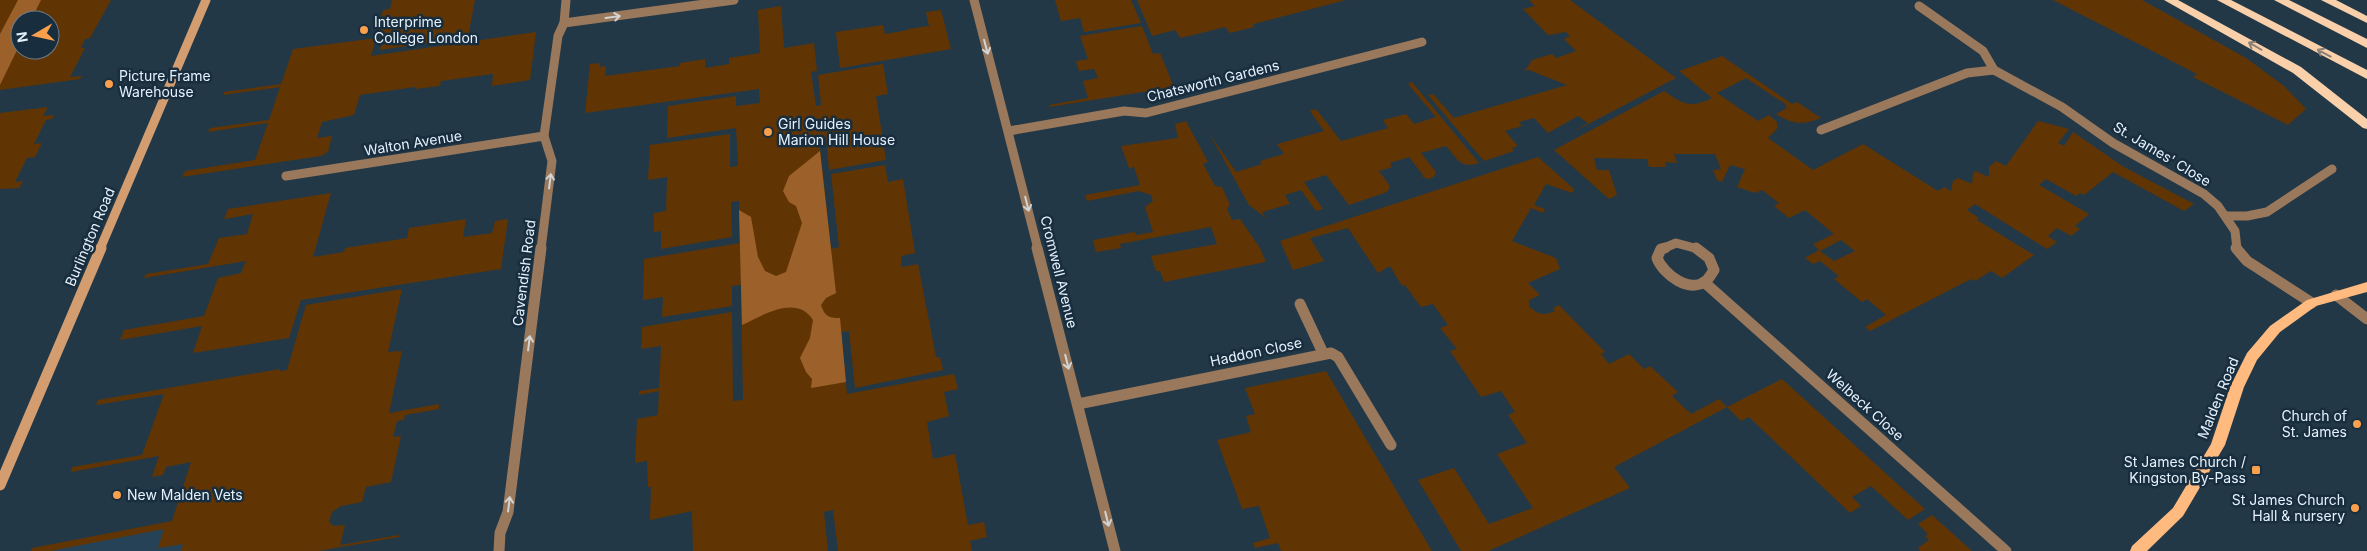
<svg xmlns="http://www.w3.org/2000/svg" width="2367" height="551" font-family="Inter,sans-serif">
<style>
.built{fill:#264256}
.green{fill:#613503;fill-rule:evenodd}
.forest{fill:#9c612a}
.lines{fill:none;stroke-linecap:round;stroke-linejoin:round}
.minor-far1{stroke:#9a785c;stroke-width:9}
.minor{stroke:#9a785c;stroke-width:11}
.secondary-far1{stroke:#d39d70;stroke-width:9}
.secondary{stroke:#d39d70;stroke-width:11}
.primary{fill:#ffba7f;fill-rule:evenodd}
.trunk{fill:#fad0ab;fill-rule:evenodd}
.oneway{stroke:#d2d4d5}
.oneway2{stroke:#897e74}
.poi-dot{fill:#f9a04c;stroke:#182d3d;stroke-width:2}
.labels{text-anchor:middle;stroke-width:5;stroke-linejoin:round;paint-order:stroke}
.poi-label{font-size:14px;fill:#e5f2fd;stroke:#182d3d;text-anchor:start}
.street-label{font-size:14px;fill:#e5f2fd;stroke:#182d3d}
</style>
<rect width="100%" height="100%" fill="#223847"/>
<path class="built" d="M285 502 270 551H33Z"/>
<g class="green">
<path d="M0 0H111L90 38 85 39 81 48H85L70 77 82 76 80 79 0 90ZM20 20H50V50H20Z"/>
<path d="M392 0H475L468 37 380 50 383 36 376 37 383 10 390 9Z"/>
<path d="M1055 0H1131L1141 23 1084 32 1080 18 1061 21Z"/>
<path d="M1137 0H1346L1254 24V27L1230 33 1225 27 1181 38 1175 30 1152 36Z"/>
<path d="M1529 0H1570L1676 78 1571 133 1588 123 1578 116 1548 133 1534 118 1519 122 1522 126 1505 131 1518 146 1512 148 1514 151 1484 161 1428 95 1433 94 1454 118 1567 85 1529 70 1525 71 1532 60 1552 54 1556 58 1576 51 1564 39 1570 36 1566 32 1548 35 1523 9 1535 6Z"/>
<path d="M2053 0H2142L2246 58 2284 86 2306 109 2288 125 2193 77 2197 74Z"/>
<path d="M781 6 784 48 814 43 817 71 811 72 816 106 821 105 818 75 883 64 888 94 876 96 886 160 829 170 826 137 819 138 831 249 839 247 831 174 885 165 888 182 903 179 915 253 901 256 902 267 918 264 936 357H940L943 370 855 388 849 331 841 332 847 394 954 374 958 389 944 392 949 416 927 422 933 459 955 454 968 525 984 522 987 537 970 541 972 551H838L833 510 824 512 828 551H693L692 511 650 520 651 487H648L647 461 635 463 637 419 658 415 659 391 639 395V391L659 388 661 346 641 349 642 327 732 312 733 401 743 400 741 285 732 286V306L662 317 663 297 643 300 644 259 740 243 739 201 731 202 732 237 661 249V231L654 232V213L666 211 667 177 648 180 650 145 730 134V167L738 166 736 128 667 138 668 106 736 96V106L760 103 759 89 585 113 590 64 600 63V67L606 66 605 76 680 66V63L705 59V68L729 64V58L760 53 758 10Z"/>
<path d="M941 10 951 49 840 68 836 32 883 25 885 34 908 30V29L929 26 926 12Z"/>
<path d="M1142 26 1153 54 1160 53 1174 87 1049 107V105L1088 98 1083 81 1098 78 1094 69 1079 71 1076 61 1088 59 1080 36Z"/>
<path d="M536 32 530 80 492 86 493 74 441 81 440 86 415 89V87L360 95 354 115 322 122 317 138 332 136 328 152 321 156 182 177 185 171 255 160 268 123 208 132 210 128 269 120 280 87 223 95 224 92 281 84 293 49 376 38 371 56Z"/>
<path d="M1722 56 1792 104 1797 102 1821 118C1804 125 1793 125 1776 114L1787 108 1785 106 1787 105 1746 78 1717 93 1758 121 1769 115 1777 122V129L1768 138 1813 170 1863 144 1938 191 1944 187 1951 191 1953 181 1958 178 1972 184 1973 173 1975 171 1989 177V167L1996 161 2006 166 2038 121 2069 129 2058 143 2064 146 2073 132 2124 167 2194 204 2184 211 2113 172 2084 195 2080 193 2076 196 2046 179 2039 185 2089 214 2075 226 2080 229 2071 236 2057 228 2048 236 2057 242 2047 249 1975 204 1967 210 1979 218 1977 220 2034 255 2002 278 1991 271 1975 281 1971 279 1870 331 1865 327 1886 315 1867 299 1862 302 1834 279 1839 276 1820 261 1813 264 1805 258 1819 250 1813 244 1834 234 1805 210 1789 218 1774 206 1779 203 1762 190 1755 193 1737 187 1745 169 1730 165 1722 182 1717 180 1713 170 1721 169 1715 154H1674L1677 163 1665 162 1666 167H1649L1647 159 1594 158 1597 170H1609L1617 195 1609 199 1554 150 1664 91C1683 104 1690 109 1712 98L1679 71ZM1841 240 1855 251 1834 261 1820 251Z"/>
<path d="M1412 82 1479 163C1459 169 1458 159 1446 146L1421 153 1436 172 1434 177 1428 179 1421 176 1423 175 1409 157 1390 163 1392 167 1379 171 1390 186 1387 192 1349 205 1326 175 1304 182 1323 209 1316 211 1301 190 1285 195 1290 204 1262 212 1266 218 1249 205 1209 133 1236 172 1262 164 1260 161 1284 154 1277 144 1324 131 1310 111 1316 109 1341 141 1388 128 1383 120 1406 114 1414 124 1436 117 1408 84Z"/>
<path d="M48 107 43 116 54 115 52 119 46 120 34 144 42 143 35 157 27 158 15 182 23 181 19 188 0 189V113Z"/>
<path d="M1186 121 1208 162 1203 164 1215 186 1222 187 1230 205 1227 209 1232 220 1240 219 1260 248 1266 262 1164 282 1160 271H1156L1151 256 1217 244 1211 227 1120 244 1121 248 1096 252 1093 240 1135 232 1136 235 1153 232 1145 207 1153 201 1151 195 1139 191 1087 201 1085 195 1140 185 1134 167 1129 168 1121 146 1178 138 1175 124Z"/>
<path d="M1538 157 1574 189 1572 193 1546 184 1534 205 1545 209 1543 213 1531 208 1512 241 1556 258 1560 269 1528 283 1540 295 1529 300V306C1538 315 1543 316 1555 311L1553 308 1559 305 1605 352 1601 354 1609 364 1629 354 1644 369 1650 366 1678 392 1672 396 1691 414 1719 399 1727 407 1782 379 1925 509 1908 520 1871 486 1852 497 1861 506 1850 513 1749 417 1741 421 1727 407 1614 467 1630 488 1488 551H1461L1418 480 1454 468 1489 524 1533 508 1497 454 1527 443 1508 415 1515 412 1501 391 1481 397 1450 351 1457 349 1440 328 1448 325 1433 304 1421 307 1405 285 1402 286 1390 266 1378 273 1348 228 1310 238 1324 261 1293 270 1280 241Z"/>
<path d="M331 193 313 257 344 252 345 248 407 238 409 228 466 219 463 237 492 233 495 221 508 219 501 269 301 300 289 338 193 353 202 326 120 340 124 330 204 316 218 278 241 273 246 261 144 278 146 274 208 264 219 238 247 234 253 214 224 219 228 209Z"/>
<path d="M402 289 388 352 402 351 389 413 439 404V409L405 415 404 420 397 421 393 437 401 436 391 482 366 487 362 502 341 506 332 512 329 522 334 526 345 525 340 545 399 535V537L318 551H181L183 544 158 548 164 529 50 551H31L32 548 172 521 191 462 166 467 163 475 152 477 159 456 71 472 72 467 142 455 164 394 96 405 98 400 280 369V371L287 370 306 305Z"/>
<path d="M1326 371 1432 551H1281L1278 543 1255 548 1253 543 1270 538 1259 506 1242 509 1217 440 1251 432 1246 416 1255 414 1245 388Z"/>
<path d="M1932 515 1972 551H1920L1918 548 1929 540 1925 536 1928 534 1918 524Z"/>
</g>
<g class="forest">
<path d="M18 0H41L31 20H20V44L0 85V34Z"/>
<path d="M820 151 836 293 826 298 821 305C825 316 828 318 840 318L846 382 811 388 812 379 806 372 800 358 810 338 813 320C797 294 763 315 742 325L739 210 751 217 758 257 765 271 776 276 786 272 802 223 796 206 789 202 783 191 789 176Z"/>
</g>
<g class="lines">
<g class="minor-far1">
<path d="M974 0 1038 249"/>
<path d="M1919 6 1983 51 1994 70 2062 107 2113 143 2204 194 2218 206 2235 231 2237 249"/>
<path d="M564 23 734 0"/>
<path d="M1821 130 1967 73 1994 70"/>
<path d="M1009 131 1124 111 1146 113 1422 42"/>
<path d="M286 176 544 136"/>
<path d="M2226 216H2247L2267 212 2332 169"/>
<path d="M541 249 552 161 544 136 558 36 564 23 566 0"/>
<path d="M1662 249 1676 243 1698 249"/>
</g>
<g class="minor">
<path d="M1037 248 1115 551"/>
<path d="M1665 248 1661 249 1657 258C1663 274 1690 295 1707 280 1710 277 1712 273 1714 270L1709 258 1696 248"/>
<path d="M2236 248 2247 261 2312 303"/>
<path d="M1704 282 2006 551"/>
<path d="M2336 295 2367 319"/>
<path d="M1300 304 1323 353"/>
<path d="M1078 404 1331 353 1338 357 1391 445"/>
<path d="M499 551 500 533 508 512 541 248"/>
</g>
<path class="secondary-far1" d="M100 249 206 0"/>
<path class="secondary" d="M0 485 101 248"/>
<path class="primary" d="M2367 282V292L2316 306 2280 332 2257 360 2244 387 2225 445 2183 516 2147 551H2130L2132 546 2173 508 2211 444 2230 387 2247 353 2270 326 2307 300Z"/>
<g class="trunk">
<path d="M2164 0H2178L2301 67 2367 119V129L2363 128 2293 73Z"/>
<path d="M2217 0H2231L2367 70V79Z"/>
<path d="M2274 0H2289L2367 39V48Z"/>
<path d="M2321 0H2336L2367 16V23Z"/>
</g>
</g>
<defs><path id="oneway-shaft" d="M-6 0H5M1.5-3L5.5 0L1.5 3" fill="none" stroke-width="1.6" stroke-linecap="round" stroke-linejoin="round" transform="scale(1.25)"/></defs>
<g class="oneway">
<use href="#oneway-shaft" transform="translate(613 17) rotate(-8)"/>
<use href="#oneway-shaft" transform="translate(986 47) rotate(75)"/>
<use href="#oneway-shaft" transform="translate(550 181) rotate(-83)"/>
<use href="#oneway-shaft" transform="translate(1027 204) rotate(76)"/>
<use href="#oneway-shaft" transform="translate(529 343) rotate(-83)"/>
<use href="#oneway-shaft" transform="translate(1067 362) rotate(76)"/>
<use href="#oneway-shaft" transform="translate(509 504) rotate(-83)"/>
<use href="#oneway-shaft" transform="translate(1107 519) rotate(76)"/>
</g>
<g class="oneway2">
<use href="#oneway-shaft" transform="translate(2255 46) rotate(-150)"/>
<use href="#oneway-shaft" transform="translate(2324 53) rotate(-152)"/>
</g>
<g class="poi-dot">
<circle cx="364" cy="30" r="5"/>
<circle cx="109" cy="84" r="5"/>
<circle cx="768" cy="132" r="5"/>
<circle cx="2357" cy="424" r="5"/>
<rect x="2251" y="465" width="10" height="10" rx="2.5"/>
<circle cx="117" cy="495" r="5"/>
<circle cx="2355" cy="508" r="5"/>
</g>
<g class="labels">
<g class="poi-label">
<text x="374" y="27">Interprime<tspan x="374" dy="16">College London</tspan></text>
<text x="119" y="81">Picture Frame<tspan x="119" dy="16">Warehouse</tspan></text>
<text x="778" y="129">Girl Guides<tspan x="778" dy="16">Marion Hill House</tspan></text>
<text x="2347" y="421" text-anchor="end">Church of<tspan x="2347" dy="16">St. James</tspan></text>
<text x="2246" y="467" text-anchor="end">St James Church /<tspan x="2246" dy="16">Kingston By-Pass</tspan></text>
<text x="127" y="500">New Malden Vets</text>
<text x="2345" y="505" text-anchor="end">St James Church<tspan x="2345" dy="16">Hall &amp; nursery</tspan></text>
</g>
<g class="street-label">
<text transform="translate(1213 81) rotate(-14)" y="5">Chatsworth Gardens</text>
<text transform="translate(413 143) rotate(-9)" y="5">Walton Avenue</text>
<text transform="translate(2162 154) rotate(31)" y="5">St. James' Close</text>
<text transform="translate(90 237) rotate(-67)" y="5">Burlington Road</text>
<text transform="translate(1059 272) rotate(76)" y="5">Cromwell Avenue</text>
<text transform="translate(524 273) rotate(-83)" y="5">Cavendish Road</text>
<text transform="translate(1256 352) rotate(-12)" y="5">Haddon Close</text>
<text transform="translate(2218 398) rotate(-68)" y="5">Malden Road</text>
<text transform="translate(1865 405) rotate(42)" y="5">Welbeck Close</text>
</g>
</g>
<g transform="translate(35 35) rotate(261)"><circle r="24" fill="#182d3d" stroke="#6a7c8a"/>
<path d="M0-4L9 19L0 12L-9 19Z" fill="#f9a04c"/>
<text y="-8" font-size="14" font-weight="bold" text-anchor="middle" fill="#e5f2fd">N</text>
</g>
</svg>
